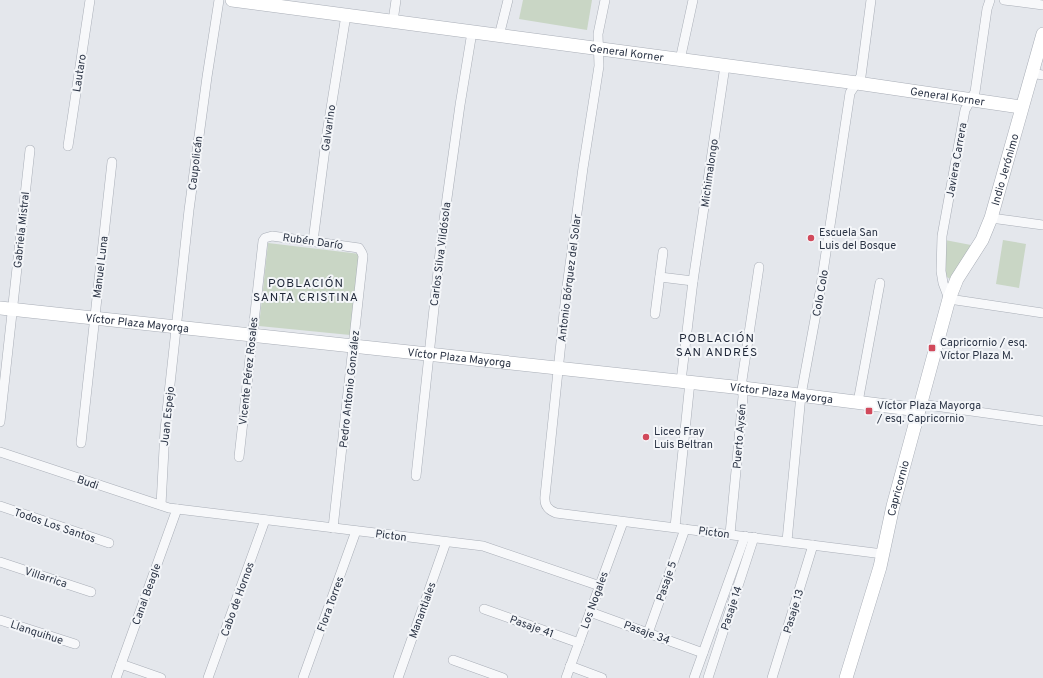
<svg xmlns="http://www.w3.org/2000/svg" width="1043" height="678" font-family="Overpass,sans-serif">
<style>
.green{fill:#c9d6c5}
.lines{fill:none;stroke-linecap:round;stroke-linejoin:round}
.street-casing{stroke:#a9aeb7;stroke-width:10}
.secondary-casing{stroke:#a9aeb7;stroke-width:14}
.street{stroke:#f7f8fa;stroke-width:9}
.secondary{stroke:#fff;stroke-width:13}
.poi-dot{fill:#d1495b;stroke:#f4f6f9;stroke-width:1.5}
.labels{text-anchor:middle;stroke-width:4;stroke-linejoin:round;paint-order:stroke}
.street-label{font-size:11px;fill:#2b3445;stroke:#f4f6f9}
.poi-label{font-size:11px;fill:#2b3445;stroke:#f4f6f9;text-anchor:start}
.neighbourhood-label{font-size:12px;letter-spacing:1px;fill:#1d2536;stroke:#f4f6f9}
</style>
<rect width="100%" height="100%" fill="#e4e7ec"/>
<g class="green">
<path d="M523 0H592L587 30 519 19Z"/>
<path d="M945 240 971 245 952 280 945 276Z"/>
<path d="M1003 240 1026 244 1019 288 996 284Z"/>
<path d="M268 243 360 254 350 335 259 326Z"/>
</g>
<g class="lines">
<g class="street-casing">
<g id="street">
<path d="M605 0 598 34 599 66 583 168 566 294 545 496C544 505 548 510 556 513L883 554"/>
<path d="M990 0 987 9 975 92 965 110 942 236 941 271 943 283 949 299 1043 313"/>
<path d="M1004 0 1043 5"/>
<path d="M393 21 396 0"/>
<path d="M499 36 508 0"/>
<path d="M680 60 693 0"/>
<path d="M1031 73 1043 75"/>
<path d="M68 146 90 0"/>
<path d="M991 218 1043 225"/>
<path d="M313 241 327 133 346 15"/>
<path d="M660 277 693 281"/>
<path d="M655 314 663 252"/>
<path d="M681 381 693 281 725 66"/>
<path d="M858 402 880 283"/>
<path d="M920 404 1043 421"/>
<path d="M0 422 30 150"/>
<path d="M81 443 112 162"/>
<path d="M0 452 169 508 483 546 600 586"/>
<path d="M239 457 263 241 265 238 272 236 359 248 362 253 363 256 333 528"/>
<path d="M416 476 442 234 460 105 472 32"/>
<path d="M161 505 165 430 189 210 207 77 219 0"/>
<path d="M0 506 109 543"/>
<path d="M675 527 690 382"/>
<path d="M730 534 743 397 742 380 759 267"/>
<path d="M787 541 801 395 820 292 850 93 861 76 871 0"/>
<path d="M0 562 91 592"/>
<path d="M484 609 579 643"/>
<path d="M590 612 703 653"/>
<path d="M0 620 75 644"/>
<path d="M648 633 685 529"/>
<path d="M453 660 503 678"/>
<path d="M121 664 161 678"/>
<path d="M570 666 602 678"/>
<path d="M116 678 177 509"/>
<path d="M208 678 265 520"/>
<path d="M303 678 356 531"/>
<path d="M398 678 446 542"/>
<path d="M566 678 623 522"/>
<path d="M694 678 745 536"/>
<path d="M708 678 754 537"/>
<path d="M772 678 813 545"/>
</g>
</g>
<g class="secondary-casing">
<g id="secondary">
<path id="s1" d="M232 0 857 83 1021 107"/>
<path id="s2" d="M0 308 743 388 919 410"/>
<path id="s3" d="M846 678 880 567 893 506 949 299 957 279 982 240 991 218 1043 34"/>
</g>
</g>
<use href="#street" class="street"/>
<use href="#secondary" class="secondary"/>
</g>
<g class="poi-dot">
<circle cx="811" cy="238" r="4"/>
<rect x="928" y="344" width="8" height="8" rx="2"/>
<rect x="865" y="407" width="8" height="8" rx="2"/>
<circle cx="646" cy="437" r="4"/>
</g>
<g class="labels">
<g class="street-label">
<text dy="4" stroke="none"><textPath href="#s1" startOffset="398">General Korner</textPath></text>
<text transform="translate(79 73) rotate(-81)" y="4">Lautaro</text>
<text dy="4" stroke="none"><textPath href="#s1" startOffset="722">General Korner</textPath></text>
<text transform="translate(328 128) rotate(-82)" y="4">Galvarino</text>
<text transform="translate(956 160) rotate(-80)" y="4">Javiera Carrera</text>
<text transform="translate(195 163) rotate(-83)" y="4">Caupolicán</text>
<text dy="4" stroke="none"><textPath href="#s3" startOffset="535">Indio Jerónimo</textPath></text>
<text transform="translate(709 173) rotate(-82)" y="4">Michimalongo</text>
<text transform="translate(21 230) rotate(-84)" y="4">Gabriela Mistral</text>
<text transform="translate(313 241) rotate(8)" y="4">Rubén Darío</text>
<text transform="translate(440 254) rotate(-83)" y="4">Carlos Silva Vildósola</text>
<text transform="translate(100 267) rotate(-83)" y="4">Manuel Luna</text>
<text transform="translate(569 278) rotate(-83)" y="4">Antonio Bórquez del Solar</text>
<text transform="translate(820 293) rotate(-80)" y="4">Colo Colo</text>
<text dy="4" stroke="none"><textPath href="#s2" startOffset="138">Víctor Plaza Mayorga</textPath></text>
<text dy="4" stroke="none"><textPath href="#s2" startOffset="462">Víctor Plaza Mayorga</textPath></text>
<text transform="translate(248 371) rotate(-84)" y="4">Vicente Pérez Rosales</text>
<text transform="translate(349 389) rotate(-84)" y="4">Pedro Antonio González</text>
<text dy="4" stroke="none"><textPath href="#s2" startOffset="786">Víctor Plaza Mayorga</textPath></text>
<text transform="translate(167 416) rotate(-84)" y="4">Juan Espejo</text>
<text transform="translate(739 436) rotate(-85)" y="4">Puerto Aysén</text>
<text transform="translate(88 482) rotate(19)" y="4">Budi</text>
<text dy="4" stroke="none"><textPath href="#s3" startOffset="197">Capricornio</textPath></text>
<text transform="translate(55 525) rotate(19)" y="4">Todos Los Santos</text>
<text transform="translate(714 532) rotate(7)" y="4">Picton</text>
<text transform="translate(391 535) rotate(7)" y="4">Picton</text>
<text transform="translate(46 577) rotate(18)" y="4">Villarrica</text>
<text transform="translate(666 581) rotate(-71)" y="4">Pasaje 5</text>
<text transform="translate(146 594) rotate(-70)" y="4">Canal Beagle</text>
<text transform="translate(237 599) rotate(-70)" y="4">Cabo de Hornos</text>
<text transform="translate(594 600) rotate(-70)" y="4">Los Nogales</text>
<text transform="translate(330 604) rotate(-70)" y="4">Flora Torres</text>
<text transform="translate(731 608) rotate(-72)" y="4">Pasaje 14</text>
<text transform="translate(422 610) rotate(-70)" y="4">Manantiales</text>
<text transform="translate(793 611) rotate(-73)" y="4">Pasaje 13</text>
<text transform="translate(532 626) rotate(20)" y="4">Pasaje 41</text>
<text transform="translate(37 632) rotate(18)" y="4">Llanquihue</text>
<text transform="translate(647 632) rotate(20)" y="4">Pasaje 34</text>
</g>
<g class="poi-label">
<text x="819" y="236">Escuela San<tspan x="819" dy="13">Luis del Bosque</tspan></text>
<text x="940" y="346">Capricornio / esq.<tspan x="940" dy="13">Víctor Plaza M.</tspan></text>
<text x="877" y="409">Víctor Plaza Mayorga<tspan x="877" dy="13">/ esq. Capricornio</tspan></text>
<text x="654" y="435">Liceo Fray<tspan x="654" dy="13">Luis Beltran</tspan></text>
</g>
<g class="neighbourhood-label">
<text x="306" y="287">POBLACIÓN<tspan x="306" dy="14">SANTA CRISTINA</tspan></text>
<text x="717" y="342">POBLACIÓN<tspan x="717" dy="14">SAN ANDRÉS</tspan></text>
</g>
</g>
</svg>
